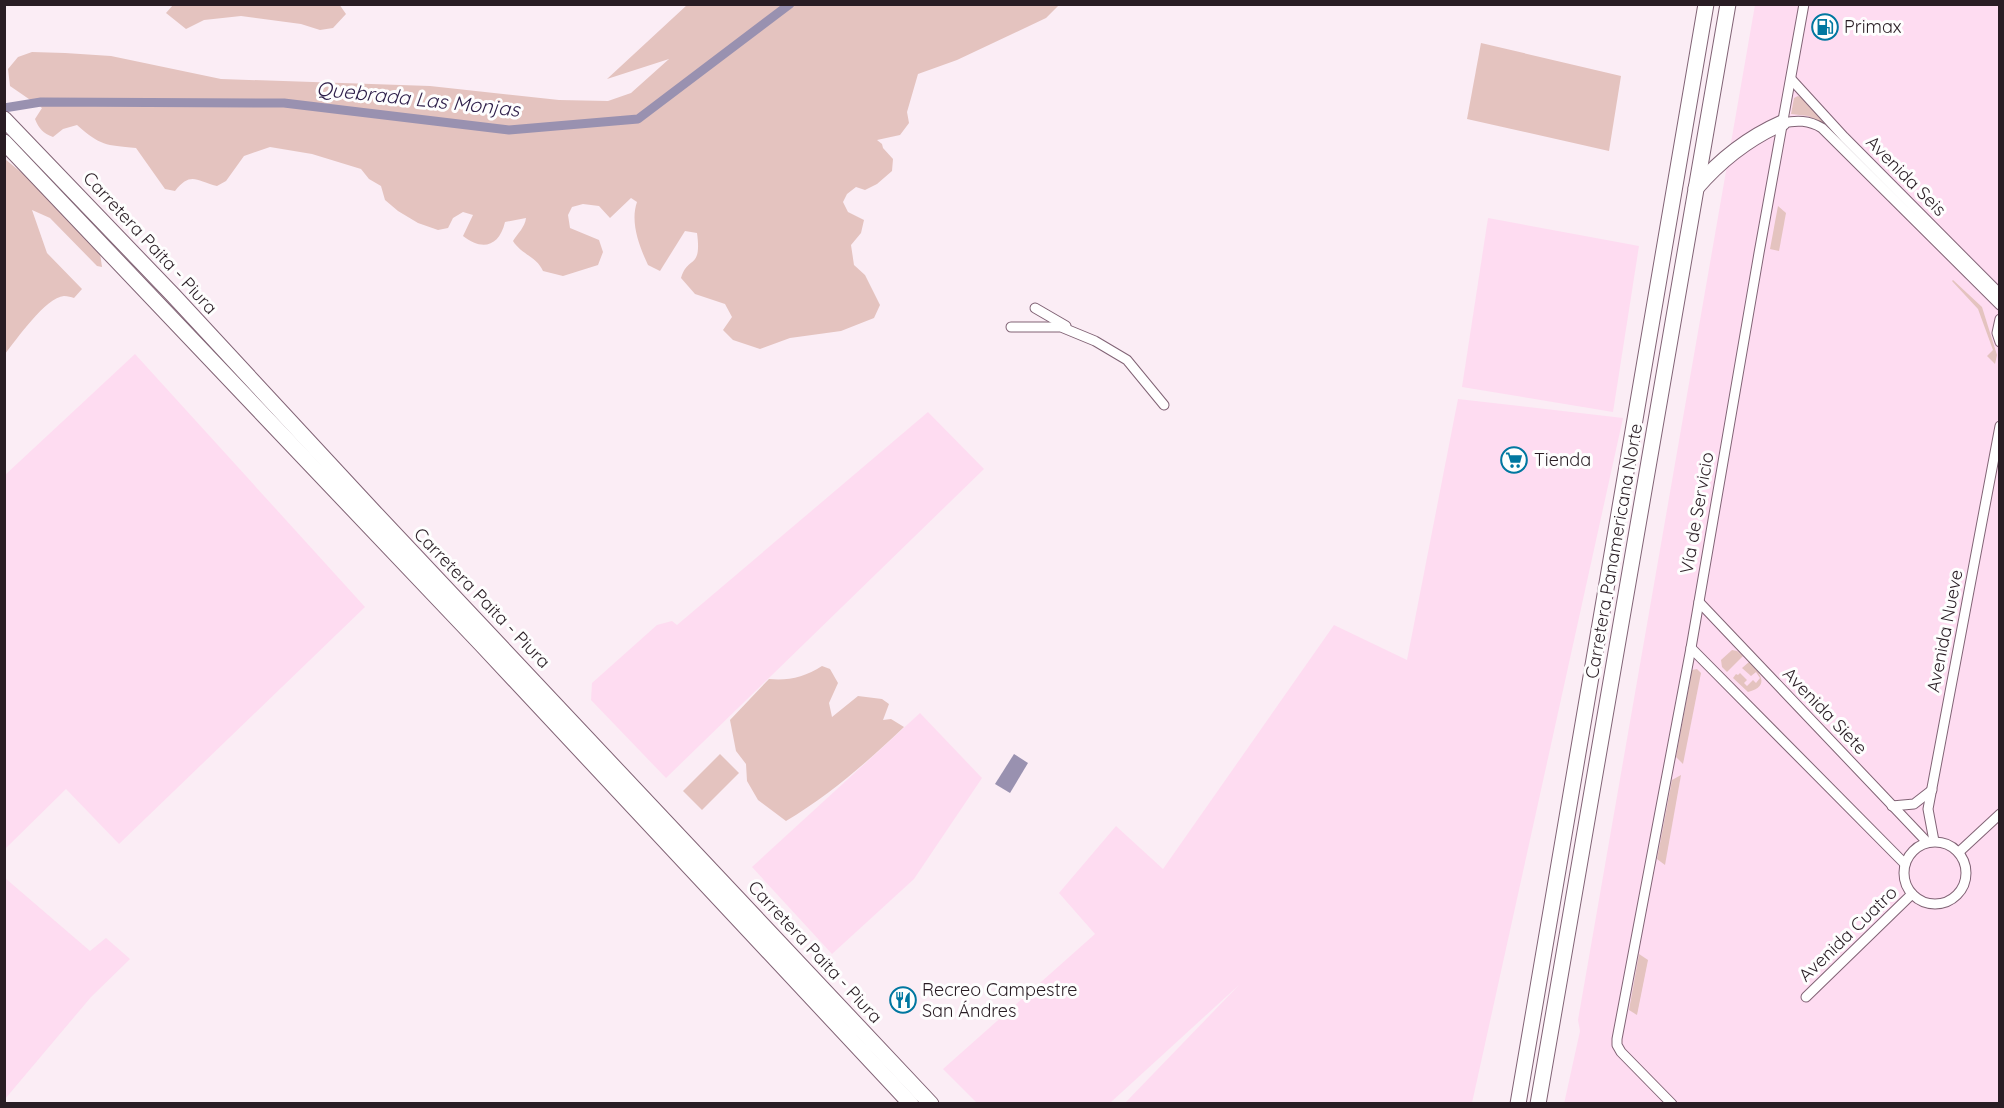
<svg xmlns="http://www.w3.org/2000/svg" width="2004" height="1108" font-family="Quicksand,sans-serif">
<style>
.built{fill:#fedcf1}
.green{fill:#e4c3bf}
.water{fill:#9991b0}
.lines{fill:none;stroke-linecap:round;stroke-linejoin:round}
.canal{stroke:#9991b0;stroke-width:9}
.minor-casing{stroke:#816375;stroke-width:11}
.trunk-casing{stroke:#816375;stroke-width:17}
.minor{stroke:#fff;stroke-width:9}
.trunk{stroke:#fff;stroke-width:15}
.labels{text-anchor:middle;stroke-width:6;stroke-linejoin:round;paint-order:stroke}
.poi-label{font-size:18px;fill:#291d24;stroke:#fefefe;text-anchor:start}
.street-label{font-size:18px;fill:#291d24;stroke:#fefefe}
.water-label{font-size:20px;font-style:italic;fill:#2f204b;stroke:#fefefe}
</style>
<rect width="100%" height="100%" fill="#fbedf5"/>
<g class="built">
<path d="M1755 5H1999V1103L1564 1104 1580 1031 1578 1020Z"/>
<path d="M1488 218 1639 246 1613 412 1462 387Z"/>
<path d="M135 354 365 607 119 844 66 789 5 849V475Z"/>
<path d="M1458 399 1623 418 1472 1103H1125L1239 985 1110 1103H977L943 1069 1095 934 1059 893 1116 826 1163 869 1334 625 1407 660Z"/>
<path d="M928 412 984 469 666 778 591 700 592 683 657 625 672 621 677 625Z"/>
<path d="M920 713 982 778 914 879 832 954 752 867Z"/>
<path d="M5 878 90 951 106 938 130 959 91 997 5 1099Z"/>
</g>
<g class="green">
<path d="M339 4 346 14 333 28 320 30 301 24 241 16 204 20 186 29 166 13 173 5Z"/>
<path d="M687 5H1059L1046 18 957 60 918 74 907 112 909 123 900 135 877 140 882 144 883 148 893 159 892 171 877 184 865 190 856 187 847 194 843 202 848 212 864 220 861 233 851 245 854 265 865 275 880 305 874 318 841 331 790 338 760 349 733 340 723 330 732 317 725 304 695 294 681 278C688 255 702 270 697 233L685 231 660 271 648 265C639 246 630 222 637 202L631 198 610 218 599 206 583 204 572 207 568 215 570 228 599 240 603 252 598 265 563 276 543 271C537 257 521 254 513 241 518 233 525 227 526 218L505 222C499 247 482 251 463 236L473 215 463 212 453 218 448 228 438 230 418 223 398 211 385 200 381 186 369 179 361 169 312 154 270 147 244 156 226 181 217 186C196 181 191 171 175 191L165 189 136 148C105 145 101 146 77 125L63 129 53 137C43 133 39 129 35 119L42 108 10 86 8 69 18 57 32 52 65 53 111 56 221 79 430 86 559 100 608 101 631 93 669 59 607 79Z"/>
<path d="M1481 43 1621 76 1609 151 1467 119Z"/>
<path d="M1798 96 1802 98 1827 125 1808 116 1791 114 1794 98Z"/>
<path d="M5 159 34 183 100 253 102 267 97 266 50 218 32 210 47 253 82 289 74 298C71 297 68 296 64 296 46 297 16 340 5 354Z"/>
<path d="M1778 206 1786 213 1779 251 1770 249Z"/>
<path d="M1953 280 1982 307 1997 355 1995 364 1987 356 1993 350 1978 309 1952 281Z"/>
<path d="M1732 650 1737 651 1743 656 1727 672 1722 667 1721 660Z"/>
<path d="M1749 662C1760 673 1771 686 1748 692L1733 678 1736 674 1738 675 1740 673 1747 680 1744 683 1747 686 1753 680 1756 683 1760 678 1756 672 1751 676 1742 668Z"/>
<path d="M822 666 830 669 838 683 829 703 832 717 858 696 882 699 889 704 883 720 891 719 904 727C867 762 830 795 786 821L758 800 747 781 746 764 736 751 730 720 769 679C788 681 805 677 822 666Z"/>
<path d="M1697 669 1701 673 1683 764 1676 757 1692 670Z"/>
<path d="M720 754 739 773 702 810 683 791Z"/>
<path d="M1681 775 1665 865 1657 859 1672 780Z"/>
<path d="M1639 954 1648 960 1637 1015 1629 1010Z"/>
</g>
<path class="water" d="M1014 754 1028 763 1010 793 995 784Z"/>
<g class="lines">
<path class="canal" d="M4 108 41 102 284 103 509 130 638 119 790 4"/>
<g class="minor-casing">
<g id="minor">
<path d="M1791 79 1844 137 2000 294"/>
<path d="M1782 123C1797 120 1809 120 1822 128L2000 305"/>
<path d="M1035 308 1066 326"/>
<path d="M2000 319 1997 333 2000 342"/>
<path d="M1011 327H1061L1095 341 1127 360 1164 405"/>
<path d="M1699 602 1927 842"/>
<path d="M1691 648 1905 864"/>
<path d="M1892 806 1914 804 1932 790"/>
<path d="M1934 841 1928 809 2000 426"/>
<circle cx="1935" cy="873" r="31"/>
<path d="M1959 852 2000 814"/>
<path d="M1806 997 1912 894"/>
<path d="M1672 1104 1621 1052 1617 1045V1039L1691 648 1759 253 1804 4"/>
</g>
</g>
<g class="trunk-casing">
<g id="trunk">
<path d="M4 119 173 295 375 513 931 1104"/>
<path d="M4 142 482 645 911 1104"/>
<path d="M1696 188C1721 159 1748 138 1782 123"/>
<path d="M1518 1104 1706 4"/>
<path d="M1538 1104 1728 4"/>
</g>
</g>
<use href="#minor" class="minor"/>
<use href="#trunk" class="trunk"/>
</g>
<defs>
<g id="fuel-ring" transform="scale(1.35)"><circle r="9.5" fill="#fefefe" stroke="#0077a0" stroke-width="1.5"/><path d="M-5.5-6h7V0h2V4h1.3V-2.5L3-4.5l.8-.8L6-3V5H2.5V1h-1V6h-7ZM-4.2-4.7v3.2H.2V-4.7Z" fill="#0077a0"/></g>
<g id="supermarket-ring" transform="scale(1.35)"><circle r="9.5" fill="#fefefe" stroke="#0077a0" stroke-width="1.5"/><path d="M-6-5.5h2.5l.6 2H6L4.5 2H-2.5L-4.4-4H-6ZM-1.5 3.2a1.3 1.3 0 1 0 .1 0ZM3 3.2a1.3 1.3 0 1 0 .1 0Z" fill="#0077a0"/></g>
<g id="restaurant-ring" transform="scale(1.35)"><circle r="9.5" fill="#fefefe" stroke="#0077a0" stroke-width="1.5"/><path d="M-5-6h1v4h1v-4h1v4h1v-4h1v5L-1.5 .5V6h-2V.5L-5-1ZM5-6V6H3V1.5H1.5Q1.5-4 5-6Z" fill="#0077a0"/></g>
</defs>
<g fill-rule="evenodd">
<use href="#fuel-ring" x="1825" y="27"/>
<use href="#supermarket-ring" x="1514" y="460"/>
<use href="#restaurant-ring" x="903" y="1000"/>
</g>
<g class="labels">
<g class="poi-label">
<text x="1844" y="33">Primax</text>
<text x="1534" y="466">Tienda</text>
<text x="922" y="996">Recreo Campestre<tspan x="922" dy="21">San Ándres</tspan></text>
</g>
<g class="street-label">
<text transform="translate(1906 176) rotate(45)" y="6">Avenida Seis</text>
<text transform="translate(150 243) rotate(47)" y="6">Carretera Paita - Piura</text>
<text transform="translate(1697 513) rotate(-80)" y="6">Vía de Servicio</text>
<text transform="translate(1614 551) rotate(-80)" y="6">Carretera Panamericana Norte</text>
<text transform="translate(482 598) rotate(46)" y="6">Carretera Paita - Piura</text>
<text transform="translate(1945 631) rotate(-79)" y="6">Avenida Nueve</text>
<text transform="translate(1825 711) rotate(46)" y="6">Avenida Siete</text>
<text transform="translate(1848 934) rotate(-44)" y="6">Avenida Cuatro</text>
<text transform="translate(815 952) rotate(47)" y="6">Carretera Paita - Piura</text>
</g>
<g class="water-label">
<text transform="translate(418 99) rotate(6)" y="7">Quebrada Las Monjas</text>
</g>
</g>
<rect width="2004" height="1108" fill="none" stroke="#291d24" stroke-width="12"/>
</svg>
